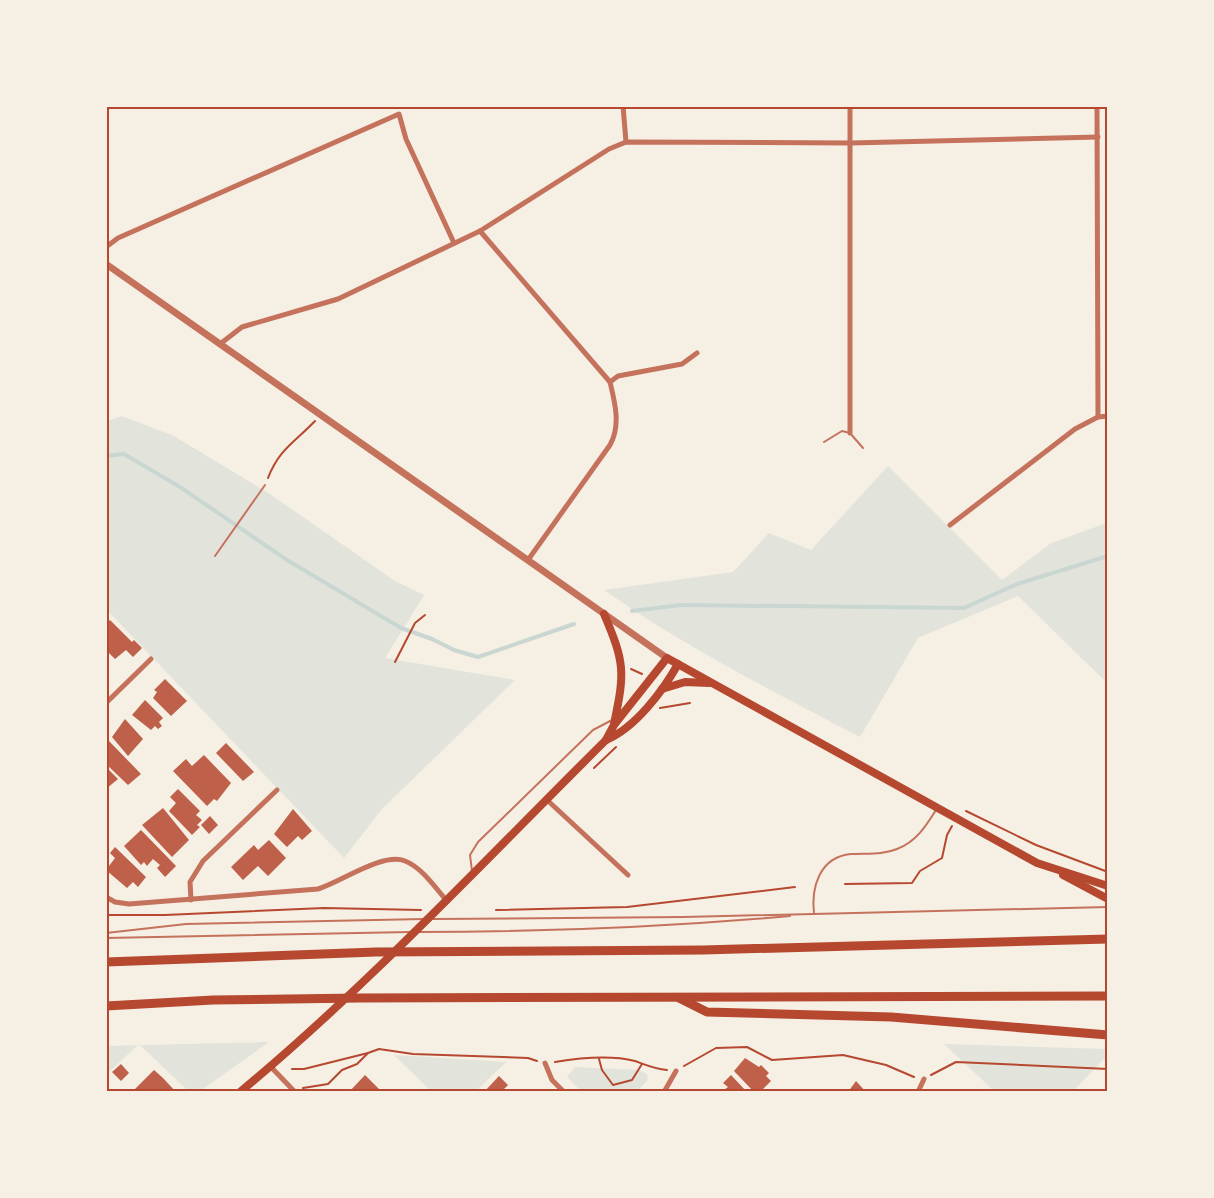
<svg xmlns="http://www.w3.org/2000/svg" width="1214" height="1198" font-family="'DejaVu Sans',sans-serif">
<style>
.green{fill:#e2e4dc}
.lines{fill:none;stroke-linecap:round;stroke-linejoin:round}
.stream{stroke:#c9d6d2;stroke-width:4}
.building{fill:#bf614a}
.path{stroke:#b5482f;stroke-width:2}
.service{stroke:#c5725c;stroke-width:2}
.minor{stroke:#c5725c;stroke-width:5}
.tertiary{stroke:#c5725c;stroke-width:7}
.secondary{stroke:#b5482f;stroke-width:8}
.motorway{stroke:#b5482f;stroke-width:9}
.neatline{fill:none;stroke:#b5482f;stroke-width:2}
</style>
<rect width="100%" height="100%" fill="#f6efe4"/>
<g class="green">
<path d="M122 416 174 436 270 494 395 581 424 595 385 658 515 680 382 809 344 858 107 610V421Z"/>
<path d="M888 466 1002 580 1051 543 1107 523V683L1018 596 918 638 860 737C772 691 685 647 604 590L733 572 769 533 811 550Z"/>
<path d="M269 1042 200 1091H188L139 1044 107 1074V1046Z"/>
<path d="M944 1044 1107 1049V1056L1073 1091H994Z"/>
<path d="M394 1055 506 1062 476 1091H431Z"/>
<path d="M575 1067 639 1070 647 1074 648 1080 637 1091 582 1092 567 1077Z"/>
</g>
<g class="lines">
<g class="stream">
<path d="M106 456 124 454 180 487 287 560 401 628 432 639 454 650 478 657 574 624"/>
<path d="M632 611 681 605 964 608 1017 584 1108 556"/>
</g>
</g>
<g class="building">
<path d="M110 620 132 642 134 640 142 648 133 657 126 650 115 659 106 650V624Z"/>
<path d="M165 679 187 701 171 716 153 698 157 692 154 690Z"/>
<path d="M145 700 163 718 159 722 162 726 158 729 155 726 151 730 132 715Z"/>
<path d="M125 719 143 739 128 756 112 737Z"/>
<path d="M108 740 141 774 128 785 106 764Z"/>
<path d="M226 743 254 772 243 781 216 753Z"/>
<path d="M204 755 231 783 217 801 214 799 207 806 173 771 186 759 192 766Z"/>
<path d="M106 767 118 779 106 789Z"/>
<path d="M178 789 200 811 196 815 202 820 197 825 200 827 192 835 169 811 176 803 170 797Z"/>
<path d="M163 808 189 840 172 857 142 825Z"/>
<path d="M293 809 312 831 302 840 298 836 287 847 274 834Z"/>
<path d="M210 816 218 825 209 834 201 825Z"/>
<path d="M141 830 176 866 165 877 157 868 160 865 153 859 147 866 144 862 141 865 124 846Z"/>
<path d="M269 840 286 858 268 876 258 866 243 880 231 867 254 845 258 850Z"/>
<path d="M115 847 146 877 138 887 133 882 127 888 106 870 115 858 110 853Z"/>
<path d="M745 1058 759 1067 761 1065 769 1073 766 1076 771 1081 763 1089 765 1092H754L734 1071Z"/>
<path d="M121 1064 129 1073 121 1081 112 1072Z"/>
<path d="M154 1070 163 1078 176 1092H136L134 1090Z"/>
<path d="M365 1075 379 1089 377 1092H349Z"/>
<path d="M731 1075 747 1092H721L728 1087 723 1083Z"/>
<path d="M499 1076 508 1085 503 1090 505 1092H484Z"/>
<path d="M856 1081 866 1092H848Z"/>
</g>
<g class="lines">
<g class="path">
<path d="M268 478C279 449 295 442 315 421"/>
<path d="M395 662 415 623 425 615"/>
<path d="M631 669 642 674"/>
<path d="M660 708 690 703"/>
<path d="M594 768 616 747"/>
<path d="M966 811 1036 845 1108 872"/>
<path d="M845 884 912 883 920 871 942 858 947 835 952 826"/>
<path d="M496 910 627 907 795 887"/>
<path d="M106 915H165L324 908 421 910"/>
<path d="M599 1059 602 1070 613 1085 632 1080 642 1064"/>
<path d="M555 1062C579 1058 611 1055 635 1061 646 1065 655 1069 667 1070"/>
<path d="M684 1066 716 1048 747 1047 772 1060 843 1055 886 1065 914 1077"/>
<path d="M292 1069H304L368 1053"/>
<path d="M931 1075 956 1062 1108 1069"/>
<path d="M303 1088 328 1084 342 1070 357 1064 368 1053 379 1049 413 1054 528 1058 537 1061"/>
<path d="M266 1092H272"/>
</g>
<g class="service">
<path d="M824 442 842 431 850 433 863 448"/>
<path d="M215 556 265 485"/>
<path d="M472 871 470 855 478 842 593 730 614 719"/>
<path d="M814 914C811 888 819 857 851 854 866 853 883 855 897 849 916 842 926 826 936 810"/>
<path d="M433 919 684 917 1108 907"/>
<path d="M418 932C543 932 666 927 790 916"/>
<path d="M106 933 186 924 424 919"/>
<path d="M106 938 410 932"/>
</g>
<g class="minor">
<path d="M623 106 626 142"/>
<path d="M850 106V433"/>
<path d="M1097 106 1098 417"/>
<path d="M480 231 610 382C615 403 621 425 610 445L528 560"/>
<path d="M106 247 118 238 399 114 406 139 454 243"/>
<path d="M220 344 242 327 338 299 480 231 609 149 626 142 851 143 1098 137"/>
<path d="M610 382 618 376 682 364 697 353"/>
<path d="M950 525 1075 429 1098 417 1108 416"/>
<path d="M106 703 151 659"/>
<path d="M546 799 628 875"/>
<path d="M106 897 115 902 129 904 318 889C341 882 383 852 405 861 421 867 435 887 446 900"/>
<path d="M191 900 190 882 203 861 277 790"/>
<path d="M545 1063 552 1080 564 1092"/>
<path d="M270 1066 295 1092"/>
<path d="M664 1092 676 1071"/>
<path d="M918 1092 924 1079"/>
</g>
<path class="tertiary" d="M106 264 667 658"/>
<g class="secondary">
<path d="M604 614C625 663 625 672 614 724"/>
<path d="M662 689 685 682 709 683"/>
<path d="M606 740C635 728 663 691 678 664"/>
<path d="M1063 875 1108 899"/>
<path d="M240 1092C370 984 486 859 606 740L614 725 667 658 1037 863 1108 886"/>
</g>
<g class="motorway">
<path d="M106 962 376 952 703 950 1108 939"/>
<path d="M679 998 707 1012 891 1017 1108 1035"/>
<path d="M106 1006 213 1000 359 998 1108 996"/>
</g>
</g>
<rect width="1214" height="1198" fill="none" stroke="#f6efe4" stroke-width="216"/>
<rect x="108" y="108" width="998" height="982" class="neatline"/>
</svg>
